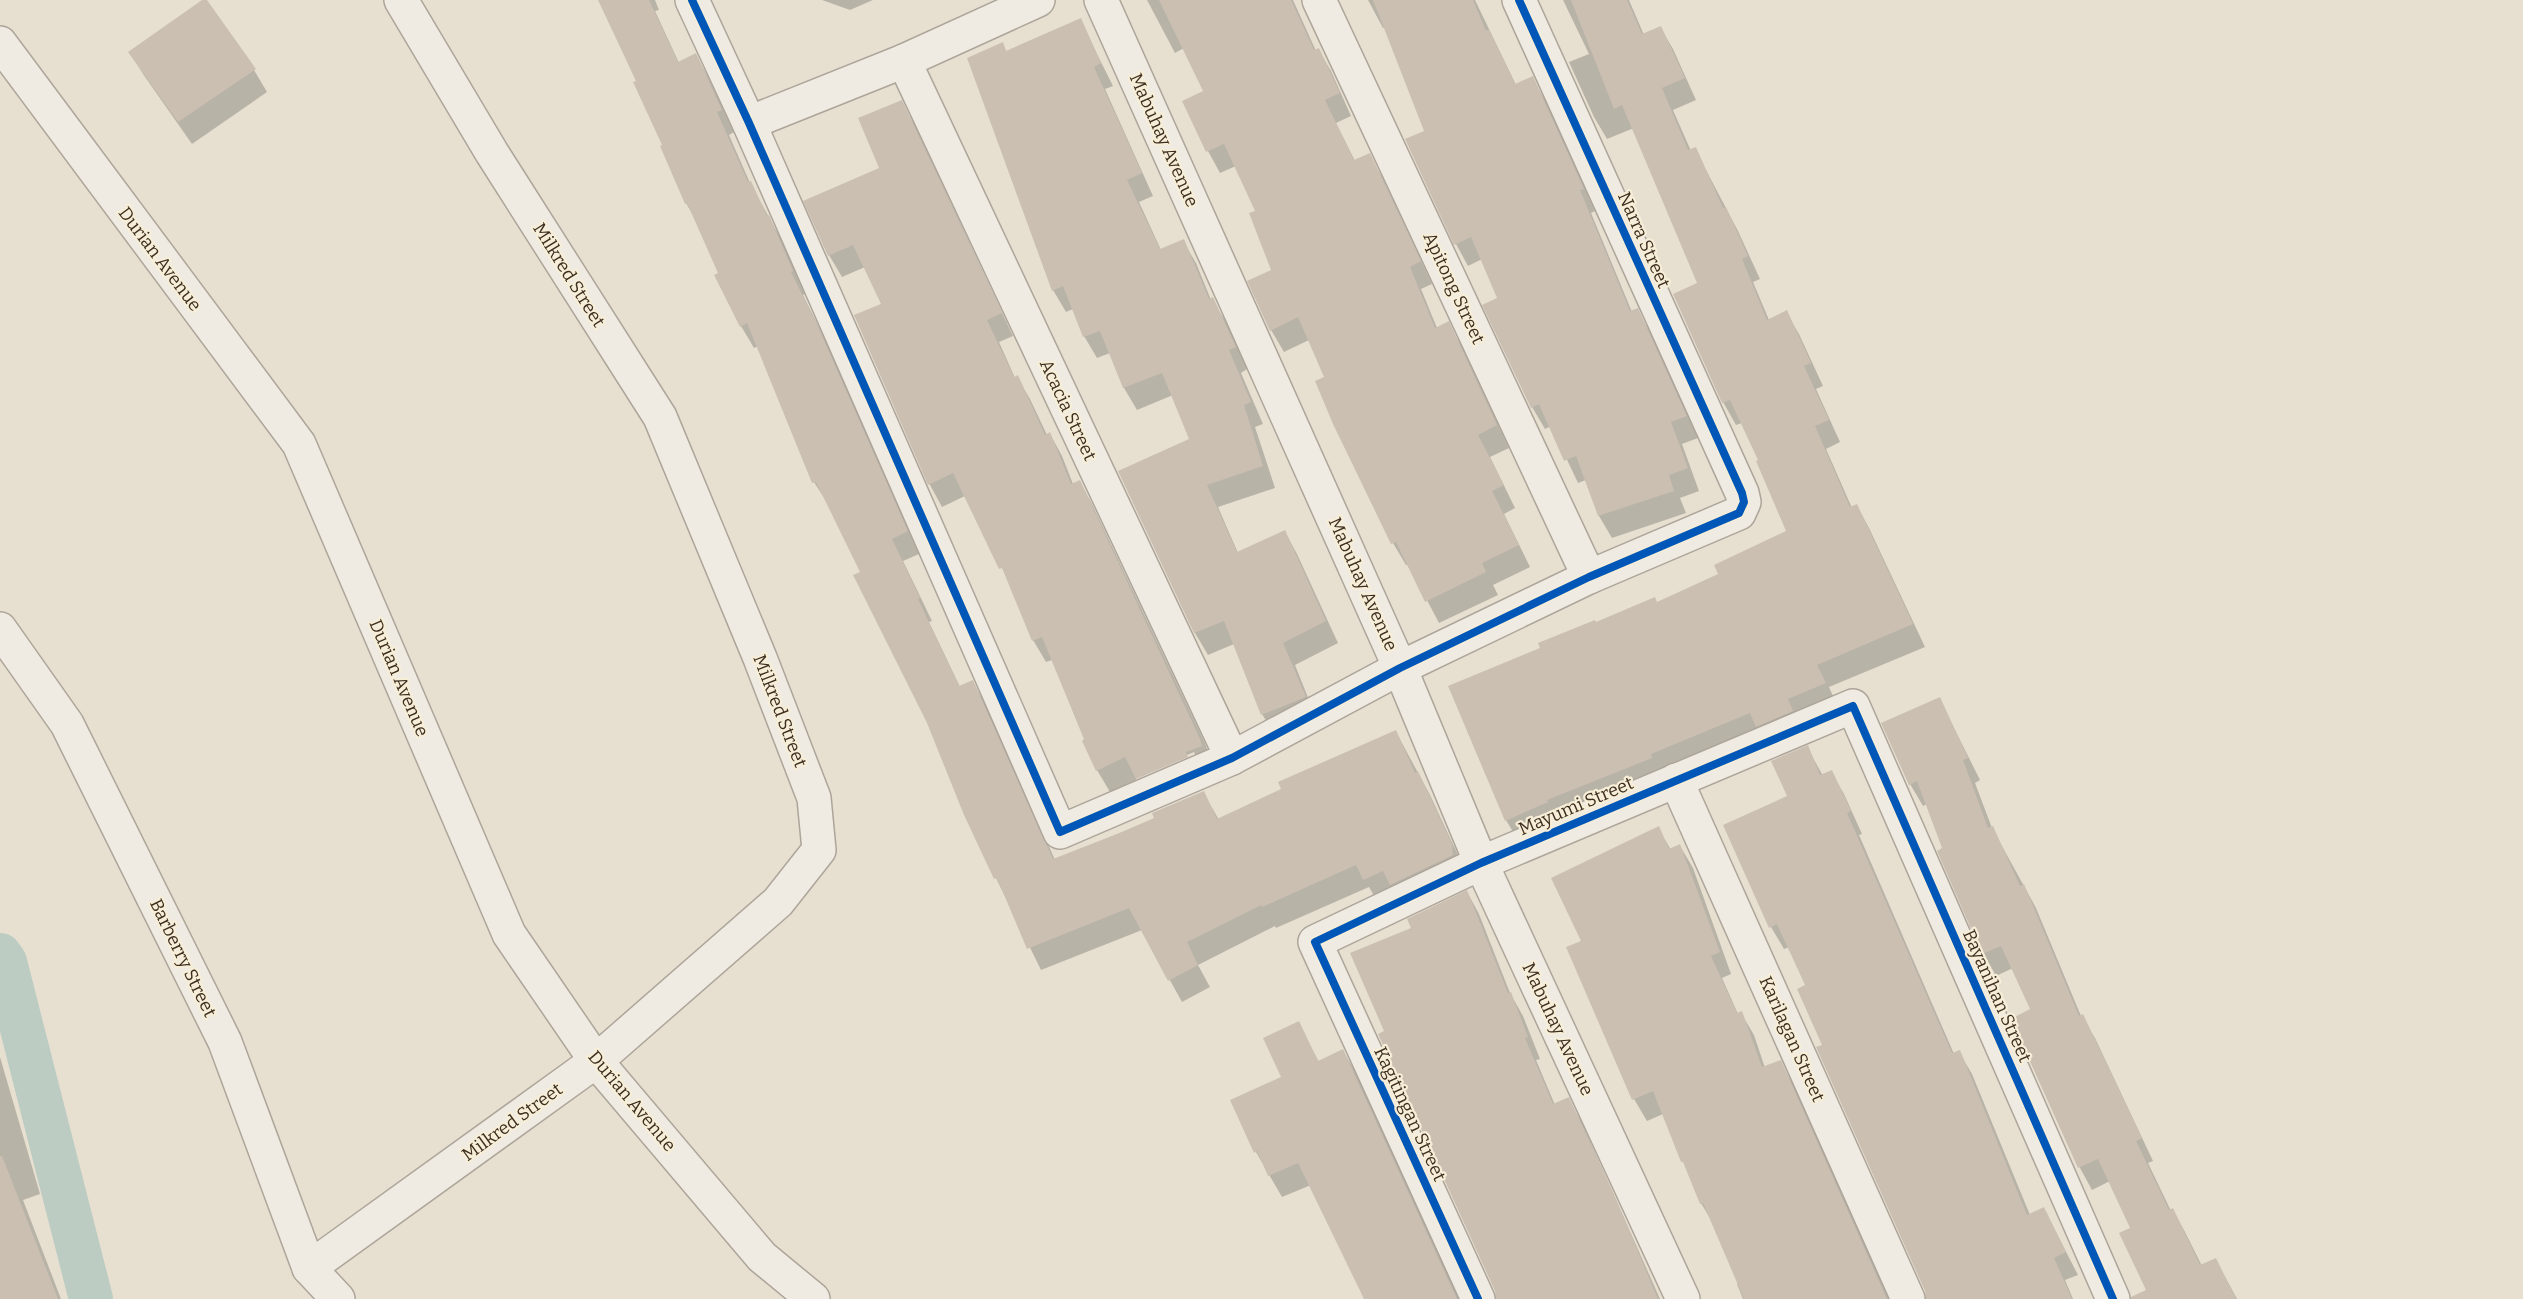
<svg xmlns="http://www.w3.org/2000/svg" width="2523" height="1299" font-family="Bitter,serif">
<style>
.shadow{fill:#0003}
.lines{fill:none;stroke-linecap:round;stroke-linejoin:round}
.canal{stroke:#bcccc2;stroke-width:44}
.building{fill:#cbbfb2}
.minor-casing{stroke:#ada599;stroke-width:36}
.minor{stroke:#efebe3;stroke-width:33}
.cycleway-casing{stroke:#f7eed8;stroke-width:11}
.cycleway{stroke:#0057b8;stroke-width:8}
.labels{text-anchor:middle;stroke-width:4.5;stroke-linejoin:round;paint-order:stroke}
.street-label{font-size:18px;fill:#3d2e20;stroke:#f7eed8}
</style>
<rect width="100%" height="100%" fill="#e7e0d1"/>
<g class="shadow">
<path d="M600 0H655L659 10 655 11 679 63 696 55 708 77 734 132 729 135 750 183 781 239 805 294 803 295 832 354 919 554 903 561 932 621 929 622 960 687 972 681 985 703 1055 860 1156 818 1203 792 1219 820 1283 790 1396 732 1430 795 1464 868 1377 901 1369 887 1276 928 1275 926 1198 965 1210 987 1182 1002 1142 930 1041 970 996 878 862 573 828 504 814 482 758 346 754 348 741 326 700 227 686 203 638 82Z"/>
<path d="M822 0H873L850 10Z"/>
<path d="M1147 0H1293L1316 51 1318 49 1331 71 1351 116 1336 123 1355 161 1369 155 1382 177 1432 284 1421 289 1437 328 1448 323 1461 345 1509 448 1490 457 1515 508 1504 514 1530 567 1493 585 1498 595 1439 623 1408 564 1406 565 1393 543 1309 340 1284 352 1271 330 1273 271 1257 211 1236 166 1220 173 1208 151 1205 92 1184 48 1175 53Z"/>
<path d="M1368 0H1475L1516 85 1532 78 1545 100 1595 211 1591 213 1632 312 1637 310 1650 332 1698 438 1682 444 1699 491 1680 498 1686 513 1612 538 1599 516 1586 480 1578 483 1551 426 1545 429 1532 407 1499 299 1482 259 1468 266 1456 244 1426 132 1386 27 1383 28Z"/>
<path d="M1563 0H1629L1644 35 1660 27 1673 49 1696 100 1673 110 1691 151 1695 149 1738 231 1760 279 1753 282 1769 320 1786 312 1799 334 1823 386 1816 389 1840 442 1826 449 1852 508 1857 506 1869 528 1925 647 1829 687 1837 705 1519 842 1506 820 1596 624 1657 603 1720 575 1788 531 1760 461 1742 423 1736 425 1723 402 1699 283 1634 128 1607 139 1594 117 1569 62 1589 54Z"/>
<path d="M1080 20 1113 86 1105 89 1153 196 1139 202 1161 250 1183 241 1196 263 1211 300 1226 321 1247 369 1241 373 1263 424 1255 427 1275 488 1218 507 1238 553 1285 532 1297 554 1338 643 1295 665 1317 720 1275 736 1262 714 1234 644 1208 655 1195 633 1120 472 1191 440 1173 395 1137 410 1124 388 1110 353 1097 358 1084 336 1073 309 1066 312 1053 290 1002 44 1007 52Z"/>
<path d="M130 52 254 70 267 92 192 144 143 74Z"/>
<path d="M901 102 914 124 1013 336 999 342 1015 378 1017 377 1030 399 1047 435 1050 434 1062 456 1073 484 1080 482 1092 504 1205 743 1214 768 1150 800 1138 780 1195 755 1194 752 1136 777V780L1110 792 1097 770 1052 660 1046 662 1033 640 1014 591 965 496 942 507 930 485 856 316 883 304 865 267 842 277 829 255 881 169Z"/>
<path d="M1939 698 1980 780 1975 783 1992 828 2036 908 2081 1016 2095 1038 2153 1161 2148 1163 2171 1211 2173 1210 2185 1232 2202 1266 2216 1260 2237 1299H2132L2148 1291 2132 1229 2110 1181 2092 1190 2080 1168 2013 1020 2032 1010 2013 968 1996 976 1984 954 1939 851 1944 849 1927 804 1923 806 1910 784Z"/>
<path d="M1807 747 1823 776 1831 772 1844 794 1862 834 1859 835 1954 1054 1959 1052 1972 1074 2030 1215 2044 1209 2078 1275 2065 1280 2073 1299H1928L1927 1291 1824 1046 1807 986 1789 947 1784 949 1771 927 1725 826 1789 797Z"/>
<path d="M1658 828 1671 850 1680 846 1693 868 1731 974 1722 978 1738 1014 1741 1013 1754 1035 1765 1068 1780 1062 1793 1084 1889 1299H1743L1737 1284 1739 1283 1714 1225 1701 1203 1663 1114 1647 1121 1634 1099 1617 1062 1583 941Z"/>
<path d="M1467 892 1479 914 1510 993 1523 1016 1540 1059 1536 1060 1555 1105 1568 1099 1581 1121 1660 1299H1498L1496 1291 1386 1032 1413 928Z"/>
<path d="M1298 1023 1319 1062 1343 1051 1356 1073 1459 1299H1382L1311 1185 1282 1197 1256 1152 1232 1100 1283 1078Z"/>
<path d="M0 1057 40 1194 23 1200 61 1299H0Z"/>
</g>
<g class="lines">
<path class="canal" d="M0 955 5 962 91 1299"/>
</g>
<g class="building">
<path d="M202 0H207L256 69 178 122 128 52Z"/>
<path d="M598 0H649L678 62 696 53 722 110 717 112 748 182 751 181 767 216 769 215 793 271 791 272 820 331 908 531 892 539 920 598 918 599 959 686 973 680 1053 859 1122 832 1154 818 1152 813 1204 791 1217 819 1281 789 1278 782 1396 730 1415 773 1418 771 1452 844 1453 855 1390 885 1383 871 1363 880 1356 865 1262 907 1261 905 1187 942 1198 965 1168 981 1129 908 1027 949 997 878 994 879 964 815 927 723 853 575 860 572 816 482 812 483 747 323 740 327 714 275 718 273 687 203 685 204 660 146 662 145 633 82 636 81Z"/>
<path d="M1159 0H1291L1314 50 1319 48 1340 93 1325 100 1354 160 1370 153 1421 261 1410 267 1435 328 1449 321 1497 425 1478 435 1504 485 1492 491 1519 545 1482 563 1486 572 1425 602 1396 542 1391 544 1333 424 1315 381 1324 377 1298 317 1270 331 1247 281 1271 270 1249 213 1255 211 1224 144 1206 152 1182 101 1203 91Z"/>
<path d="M1373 0H1473L1486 31 1489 29 1515 84 1533 76 1584 189 1580 190 1630 311 1638 308 1687 416 1671 422 1688 468 1669 475 1674 491 1598 516 1576 456 1564 461 1539 404 1531 408 1482 305 1497 298 1471 237 1454 245 1405 139 1424 131Z"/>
<path d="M1571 0H1627L1642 34 1661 26 1685 78 1662 88 1688 150 1696 147 1723 208 1726 207 1748 256 1742 259 1767 320 1787 310 1811 363 1804 366 1829 420 1815 426 1850 507 1857 504 1913 624 1817 665 1826 683 1788 699 1793 711 1756 727 1750 713 1651 754 1652 758 1547 800 1548 802 1505 821 1448 686 1540 648 1538 643 1595 620 1596 622 1655 597 1657 602 1718 574 1714 565 1786 531 1756 461 1758 460 1730 400 1722 403 1673 294 1697 283 1622 105 1614 109Z"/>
<path d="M1081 18 1101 63 1094 67 1142 173 1127 180 1160 249 1184 239 1209 299 1213 297 1236 347 1229 350 1251 402 1244 405 1263 466 1207 485 1237 552 1285 530 1326 621 1283 643 1306 697 1261 715 1224 621 1194 633 1118 471 1189 439 1162 373 1123 388 1100 331 1083 337 1063 286 1052 291 967 58 1003 42 1006 51Z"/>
<path d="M902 100 1002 313 987 320 1014 377 1018 375 1045 435 1050 432 1071 484 1080 480 1200 739 1202 746 1186 752 1188 757 1136 779 1125 757 1096 771 1082 741 1084 739 1042 637 1032 641 1002 568 999 569 953 473 928 485 854 315 881 304 853 245 828 256 803 201 879 168 858 118Z"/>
<path d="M1940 697 1968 758 1963 760 1988 828 1993 826 2020 886 2024 884 2079 1016 2083 1014 2142 1138 2136 1141 2169 1210 2173 1208 2200 1265 2216 1258 2236 1299H2131V1297L2146 1290 2119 1233 2130 1228 2098 1159 2078 1168 2011 1019 2030 1009 2001 946 1982 954 1937 851 1942 848 1917 781 1909 785 1881 723Z"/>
<path d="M1808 745 1820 775 1832 770 1851 811 1847 813 1952 1053 1960 1050 2027 1215 2044 1207 2066 1252 2054 1258 2072 1299H1926L1925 1291 1816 1047 1822 1045 1797 989 1805 985 1777 924 1769 928 1723 825 1787 796 1771 761Z"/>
<path d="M1659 826 1669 849 1680 844 1720 952 1711 956 1737 1013 1742 1011 1762 1067 1781 1060 1887 1299H1744L1703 1203 1700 1204 1683 1162H1681L1653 1091 1632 1100 1566 947 1581 941 1551 878Z"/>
<path d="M1467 890 1508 993 1511 992 1528 1037 1525 1038 1553 1104 1569 1097 1616 1199 1658 1299H1496L1495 1291 1378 1034 1384 1031 1350 953 1411 928 1407 919Z"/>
<path d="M1299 1021 1318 1061 1343 1049 1457 1299H1364L1298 1163 1268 1176 1257 1151 1254 1153 1230 1100 1281 1077 1263 1038Z"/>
<path d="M0 1156H2L58 1299H0Z"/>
</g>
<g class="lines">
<g class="minor-casing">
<g id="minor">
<path d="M692 0 749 123 1060 832 1232 758 1400 668 1589 577 1739 513 1744 502 1742 493 1519 0"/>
<path d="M1101 0 1400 668 1481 863 1683 1299"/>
<path d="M1319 0 1589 577"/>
<path d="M0 43 299 444 509 934 596 1061 762 1257 813 1299"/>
<path d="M904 61 1232 758"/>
<path d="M749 123 904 61 1038 0"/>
<path d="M0 629 67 724 225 1042 309 1268 338 1299"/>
<path d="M1676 780 1908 1299"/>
<path d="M309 1268 596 1061 778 902 819 850 814 798 760 658 660 417 492 153 401 0"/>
<path d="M1478 1299 1315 942 1481 863 1853 706 2113 1299"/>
</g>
</g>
<use href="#minor" class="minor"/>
<g class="cycleway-casing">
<g id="cycleway">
<path d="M692 0 749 123 1060 832 1232 758 1400 668 1589 577 1739 513 1744 502 1742 493 1519 0"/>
<path d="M1478 1299 1315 942 1481 863 1853 706 2113 1299"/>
</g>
</g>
<use href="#cycleway" class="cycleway"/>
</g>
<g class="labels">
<g class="street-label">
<text transform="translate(1164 140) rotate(66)" y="6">Mabuhay Avenue</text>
<text transform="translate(1644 240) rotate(66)" y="6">Narra Street</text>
<text transform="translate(160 259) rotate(53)" y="6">Durian Avenue</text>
<text transform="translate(569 275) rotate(58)" y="6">Milkred Street</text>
<text transform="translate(1454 288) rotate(65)" y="6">Apitong Street</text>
<text transform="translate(1068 410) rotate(65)" y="6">Acacia Street</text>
<text transform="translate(1363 584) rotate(66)" y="6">Mabuhay Avenue</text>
<text transform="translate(399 678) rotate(67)" y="6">Durian Avenue</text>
<text transform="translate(780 711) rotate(69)" y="6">Milkred Street</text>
<text transform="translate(1576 806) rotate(-23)" y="6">Mayumi Street</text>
<text transform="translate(183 958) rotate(64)" y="6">Barberry Street</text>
<text transform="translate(1997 996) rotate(66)" y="6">Bayanihan Street</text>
<text transform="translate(1558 1029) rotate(65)" y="6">Mabuhay Avenue</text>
<text transform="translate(1792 1039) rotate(66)" y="6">Karilagan Street</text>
<text transform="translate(632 1101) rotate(50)" y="6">Durian Avenue</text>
<text transform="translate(1410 1114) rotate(65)" y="6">Kagitingan Street</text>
<text transform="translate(512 1122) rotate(-36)" y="6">Milkred Street</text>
</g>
</g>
</svg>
